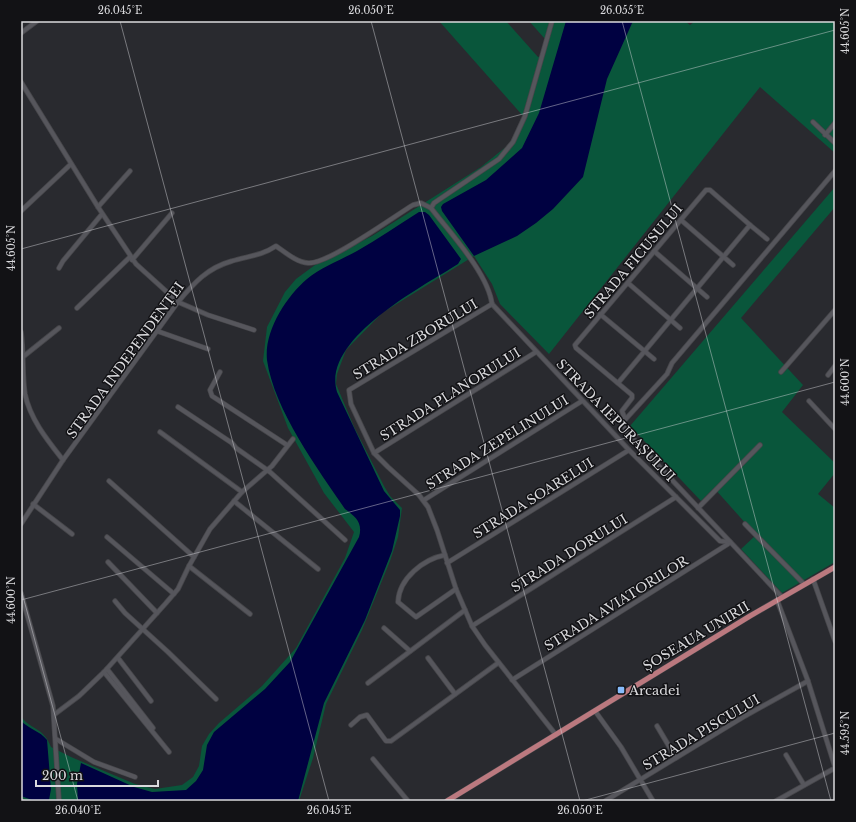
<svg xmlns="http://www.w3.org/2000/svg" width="856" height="822" font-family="'Libre Baskerville',serif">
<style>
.green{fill:#09563b}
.water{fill:#000141}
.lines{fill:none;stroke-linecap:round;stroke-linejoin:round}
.minor-casing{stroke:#46464a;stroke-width:5.5}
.major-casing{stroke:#46464a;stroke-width:6}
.minor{stroke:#56565c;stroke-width:4}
.major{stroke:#bb797f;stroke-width:5}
.ticks{fill:none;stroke:#dadadd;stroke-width:1;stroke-opacity:0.45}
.poi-dot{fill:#86bbfb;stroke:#121215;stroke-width:1.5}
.labels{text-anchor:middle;stroke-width:3;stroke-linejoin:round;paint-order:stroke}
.street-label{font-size:13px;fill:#dadadd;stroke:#121215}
.poi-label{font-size:13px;fill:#dadadd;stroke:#121215;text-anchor:start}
.neatline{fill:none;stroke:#dadadd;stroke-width:1.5}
.ticks-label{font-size:10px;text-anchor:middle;fill:#dadadd}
</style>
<rect width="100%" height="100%" fill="#292a2f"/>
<g class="green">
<path d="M439 21H506L538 57 540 56 545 39 529 21H685L690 25 695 21H835V153L760 87 549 354 500 304 492 284 474 256 382 313 346 350 337 374 336 384 354 427 384 486 390 496 402 508 398 537 390 561 362 630 326 704 313 758 299 801H21V717C32 730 44 728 51 747L71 757 135 784 155 789 182 785 193 777 199 766 202 746 209 734 219 723 262 686 296 648 345 558 354 532 324 493 288 428 263 361 267 327 285 292 296 279 315 265 372 236 481 167 512 142 523 116Z"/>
<path d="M835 187V207L741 318 803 385 782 412 835 463V473L818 494 835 508V562L782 593 741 549 756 535 714 488 701 501 630 426Z"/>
</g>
<g class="water">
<path d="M566 21H633L607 79 583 177 553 209 536 223 517 236 474 256 442 211 441 207 443 204 486 180 522 148 539 113Z"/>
<path d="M419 212H425L429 215 461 259 458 264C422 287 321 339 337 392L384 491 400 510V516L392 551 365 620 324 703 298 801H78L77 784 81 763 134 787 152 792 186 790 196 781 203 770 207 745 214 732 265 689 290 662 359 537C363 523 356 517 345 509 318 469 274 410 267 360 264 331 286 297 307 279 321 267 341 260 357 251 378 239 398 225 419 212Z"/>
<path d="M21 721C29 729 40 731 47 740L51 789 49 800H32L21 796Z"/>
</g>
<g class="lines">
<g class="minor-casing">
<g id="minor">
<path d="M21 33 37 21"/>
<path d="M21 82 98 207 136 264 178 302 208 315 254 330"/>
<path d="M813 122 835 143"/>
<path d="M825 135 835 123"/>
<path d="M98 207 130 171"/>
<path d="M431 208 434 203 499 159 513 142 525 116 552 21"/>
<path d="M21 211 71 164"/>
<path d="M681 220 733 265"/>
<path d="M654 251 707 297"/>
<path d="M132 260 172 213"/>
<path d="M59 268 63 261 102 214"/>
<path d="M628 283 680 328"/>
<path d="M492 304 349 390 351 404 374 453 388 467 419 495 428 507 437 530 456 589 472 626 485 645 556 735"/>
<path d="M492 304 629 450 720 541 730 542"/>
<path d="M77 308 130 257"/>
<path d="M600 314 654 359"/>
<path d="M157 331 208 349"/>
<path d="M21 332C24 353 22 376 25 394 30 419 48 441 63 460"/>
<path d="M24 356 59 328"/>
<path d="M220 372 210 390 212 396 287 445"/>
<path d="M781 372 835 310"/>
<path d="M828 375 835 366"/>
<path d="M618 383 750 225 767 239"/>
<path d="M809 401 835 429"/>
<path d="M178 407 232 443 236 448 270 472 345 540"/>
<path d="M625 419 622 411 632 398V395L576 348 575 345 706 190H710L750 225"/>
<path d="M160 432 242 492"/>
<path d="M374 453 536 352"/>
<path d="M109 481 194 557"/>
<path d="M424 500 582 401"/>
<path d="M234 501 318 569"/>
<path d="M33 504 72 534"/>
<path d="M698 508 760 445"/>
<path d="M21 524 63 460 178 302C194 283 207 268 232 261 248 256 261 256 276 246 285 252 296 262 308 263 327 265 393 217 413 205L421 203 431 208C450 233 488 273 492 304"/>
<path d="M745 524 804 584"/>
<path d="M107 537 174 594"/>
<path d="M445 555C424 559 399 578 398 602L416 617 456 589"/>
<path d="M108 562 157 613"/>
<path d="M447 563 629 450"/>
<path d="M189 566 250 614"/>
<path d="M813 579 835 641"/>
<path d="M21 593 53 706 59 801"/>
<path d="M782 597 626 431 623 422 667 374 672 363 835 171"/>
<path d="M777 600 808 681 835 767"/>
<path d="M115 601 125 613 168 652 216 699"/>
<path d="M472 626 676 497"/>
<path d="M384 628 410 651"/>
<path d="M118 658 151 701"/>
<path d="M428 658 455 694"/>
<path d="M107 669 153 728"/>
<path d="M104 672 169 752"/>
<path d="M512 680 728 544"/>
<path d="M368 683 465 610"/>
<path d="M595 711 621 747 653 801"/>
<path d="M55 714 79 696 104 672 166 603 178 589 189 566 210 529 242 492 272 466 293 439"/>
<path d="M351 725 360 717 367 715 386 741H391L498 663"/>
<path d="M657 726 676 758"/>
<path d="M56 739 94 762 135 777"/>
<path d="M786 755 804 785"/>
<path d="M373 759 408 801"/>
<path d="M21 801H22"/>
<path d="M605 801 745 716 808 681"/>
<path d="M776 801 835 768"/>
</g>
</g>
<g class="major-casing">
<path id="major" d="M447 801 750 616 835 567"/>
</g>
<use href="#minor" class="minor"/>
<use href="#major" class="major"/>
</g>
<path class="ticks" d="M120 21 329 801M371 21 580 801M622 21 831 801M21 249 835 30M21 589 78 801M21 600 835 382M582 801 835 733"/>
<rect class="poi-dot" x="617" y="686" width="8" height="8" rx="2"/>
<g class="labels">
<g class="street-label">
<text transform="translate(633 261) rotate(-50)" y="5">STRADA FICUSULUI</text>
<text transform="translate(415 339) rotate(-31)" y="5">STRADA ZBORULUI</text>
<text transform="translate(125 360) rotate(-54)" y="5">STRADA INDEPENDENȚEI</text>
<text transform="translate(450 394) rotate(-32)" y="5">STRADA PLANORULUI</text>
<text transform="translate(616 420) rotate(46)" y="5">STRADA IEPURAȘULUI</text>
<text transform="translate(497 442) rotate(-32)" y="5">STRADA ZEPELINULUI</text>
<text transform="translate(533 498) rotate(-32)" y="5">STRADA SOARELUI</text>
<text transform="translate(569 553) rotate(-32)" y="5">STRADA DORULUI</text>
<text transform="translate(616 603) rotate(-32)" y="5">STRADA AVIATORILOR</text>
<text transform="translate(696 636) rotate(-31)" y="5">ȘOSEAUA UNIRII</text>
<text transform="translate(701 732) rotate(-31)" y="5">STRADA PISCULUI</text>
</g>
<g class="poi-label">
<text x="629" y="695">Arcadei</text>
</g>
</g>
<rect width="856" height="822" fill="none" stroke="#121215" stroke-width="44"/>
<path d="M36 780v6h122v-6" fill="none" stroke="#dadadd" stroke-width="2"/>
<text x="42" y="780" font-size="12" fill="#dadadd" stroke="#121215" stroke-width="3" paint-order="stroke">200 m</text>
<rect x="22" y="22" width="812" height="778" class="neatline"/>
<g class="ticks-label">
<text x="120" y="14">26.045°E</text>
<text x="371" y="14">26.050°E</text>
<text x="622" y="14">26.055°E</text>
<text transform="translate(845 31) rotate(-90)" y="4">44.605°N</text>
<text transform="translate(11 248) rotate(-90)" y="4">44.605°N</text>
<text transform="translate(845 382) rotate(-90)" y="4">44.600°N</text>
<text transform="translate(11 600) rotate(-90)" y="4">44.600°N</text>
<text transform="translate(845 733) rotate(-90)" y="4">44.595°N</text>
<text x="78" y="814">26.040°E</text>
<text x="329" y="814">26.045°E</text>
<text x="580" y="814">26.050°E</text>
</g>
</svg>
